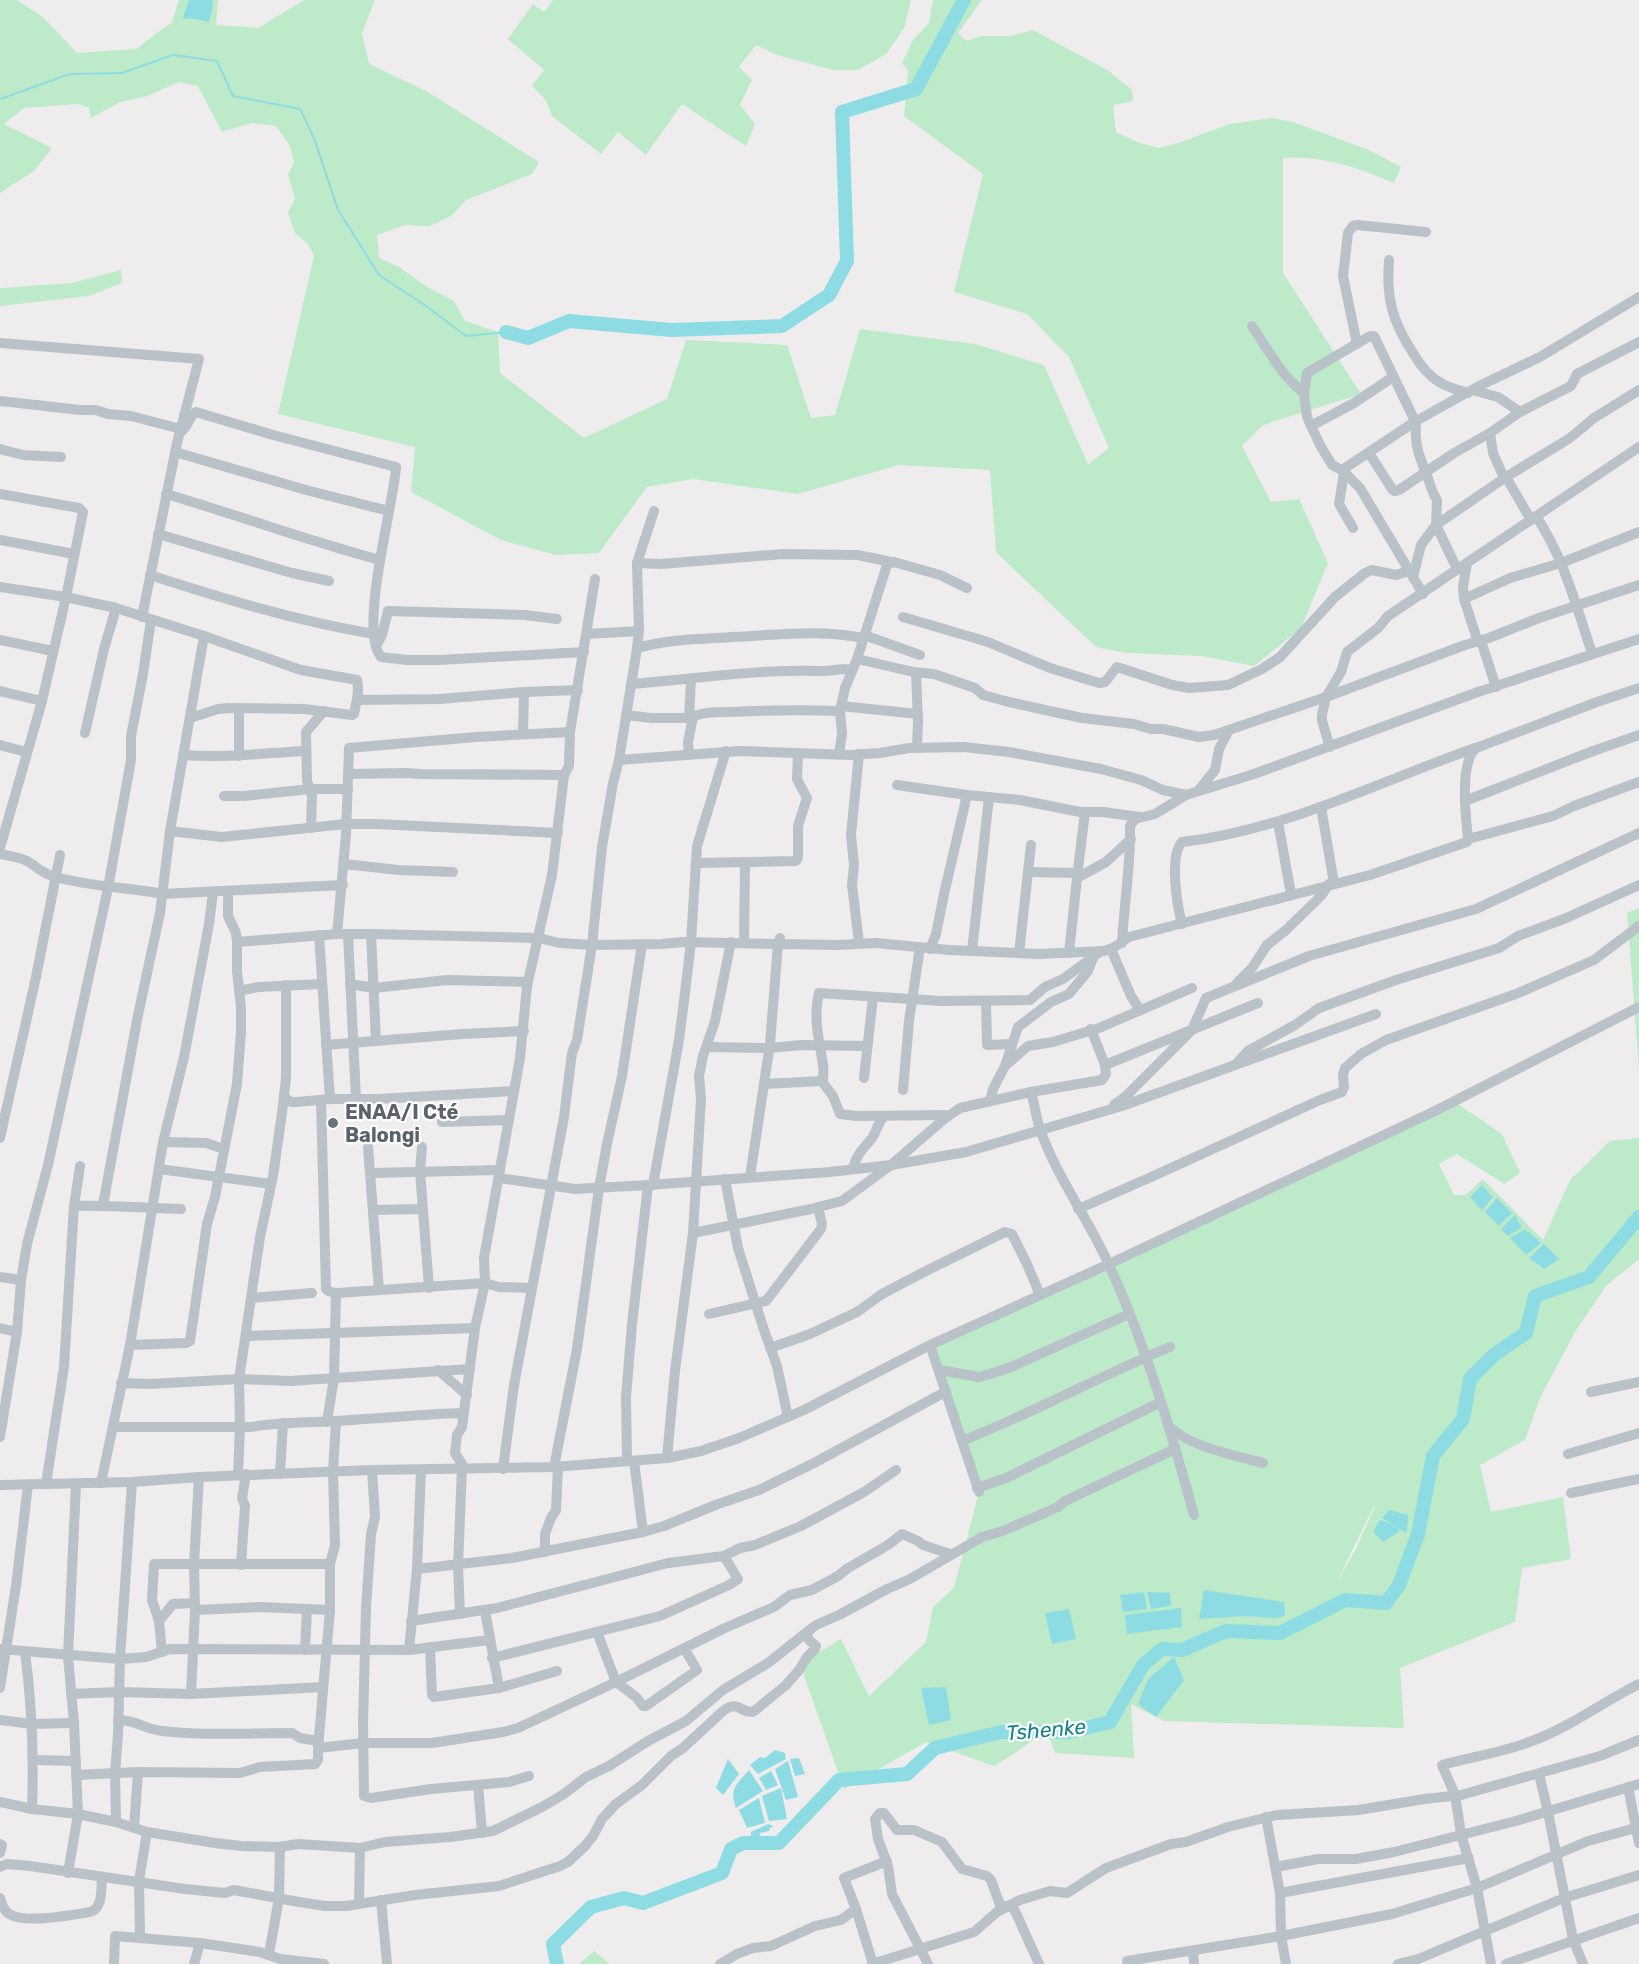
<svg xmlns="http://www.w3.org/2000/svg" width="1639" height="1964" font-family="Rubik,sans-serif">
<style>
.green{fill:#bdeac9;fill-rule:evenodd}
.water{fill:#8edce3}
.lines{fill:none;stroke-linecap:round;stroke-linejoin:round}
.stream{stroke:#8edce3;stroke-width:2}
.river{stroke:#8edce3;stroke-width:14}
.minor{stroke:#b9c2c8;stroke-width:10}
.worship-dot{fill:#6b7280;stroke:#fff;stroke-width:2}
.labels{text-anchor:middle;stroke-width:4.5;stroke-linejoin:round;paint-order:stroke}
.worship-label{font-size:20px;font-weight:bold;fill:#5b616d;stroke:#fff;text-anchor:start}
.water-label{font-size:21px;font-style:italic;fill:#17828b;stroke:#fff}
</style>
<rect width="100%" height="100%" fill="#efeced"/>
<g class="green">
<path d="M0 0H17L44 18 77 53 136 49 172 22 179 0H218L216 25 258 28 304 0H375L362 33 369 64 426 91 539 162 532 174 466 200 451 216 430 226 405 225 377 235 379 258 399 267 427 287 454 301 465 321 498 332 500 373 584 438 667 399 686 340 787 345 811 418 835 415 860 329 975 344 1044 365 1088 464 1109 448 1069 357 1027 314 954 292 983 174 904 116 908 71 902 63 913 40 929 23 933 0H982L958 33 966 41 982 36H1010L1033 30 1109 71 1132 90 1133 101 1113 105 1116 132 1137 142 1159 148 1181 142 1229 124 1271 118 1293 122 1369 150 1401 167 1394 183C1355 167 1326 156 1283 158V273L1361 394 1263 425 1242 446 1271 502 1299 499 1328 563 1301 628 1254 666 1202 656 1126 653 1096 647 996 552 990 470 899 465 798 494 693 479 647 487 599 553 556 555 501 540 411 492 415 447 278 414 314 256 308 244 295 233 288 213 295 198 288 175 294 163 290 146 276 126 252 123 222 132 198 86 178 82 148 96 120 102 91 118 89 108 78 104 24 108 4 124 52 148 34 171 0 193Z"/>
<path d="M553 0H911L904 28 886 54 858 70H833L777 55 756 45 739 67 752 80 740 105 755 124 746 146 682 104 646 155 618 132 601 154 552 116 546 100 532 86 544 70 508 39 533 4 544 12Z"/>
<path d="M121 270 122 283 89 296 0 306V288L72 283Z"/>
<path d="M1639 908V1068L1627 913Z"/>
<path d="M1458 1104 1502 1134 1520 1173 1504 1184 1457 1154 1439 1164 1454 1195H1465L1483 1179 1543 1240 1570 1180 1610 1141 1639 1138V1259L1607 1285 1576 1330 1540 1398 1525 1440 1480 1465 1491 1512 1563 1497 1571 1559 1522 1568 1515 1622 1400 1668 1404 1728 1164 1721 1131 1704 1134 1758 1055 1753 1046 1729 1021 1749 994 1766 926 1742 844 1789 800 1664 841 1639 869 1696 926 1642 933 1607 954 1588 979 1492 930 1345ZM1375 1506 1356 1549 1336 1583 1374 1506Z"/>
<path d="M594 1951 610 1964H579Z"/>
</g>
<g class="water">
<path d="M189 0H212L213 6 209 22 191 18 185 19 183 17Z"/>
<path d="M1482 1185 1493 1197 1482 1210 1470 1197Z"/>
<path d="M1497 1198 1512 1213 1499 1226 1485 1212Z"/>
<path d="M1515 1215 1522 1227 1508 1236 1501 1229Z"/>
<path d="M1525 1229 1541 1243 1526 1255 1510 1238Z"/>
<path d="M1544 1244 1559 1259 1544 1269 1529 1258Z"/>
<path d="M1389 1510 1408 1515 1407 1532C1399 1531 1390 1522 1382 1518Z"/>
<path d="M1380 1520 1391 1524 1400 1531 1383 1542 1373 1532Z"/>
<path d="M1204 1590 1284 1602 1285 1616 1274 1618 1244 1616 1199 1619Z"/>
<path d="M1144 1592 1147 1609 1123 1612 1120 1595Z"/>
<path d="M1147 1592 1170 1593 1171 1606 1151 1609Z"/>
<path d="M1181 1608 1182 1627 1127 1634 1125 1615Z"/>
<path d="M1069 1609 1076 1639 1052 1644 1045 1613Z"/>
<path d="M1174 1657 1184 1680 1156 1717 1138 1704 1148 1679Z"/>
<path d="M946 1687 951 1720 929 1725 921 1688Z"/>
<path d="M775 1750 785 1753 786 1759 758 1774 750 1765 760 1757 765 1758Z"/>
<path d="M799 1758 805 1774 795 1776 790 1759Z"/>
<path d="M728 1759 739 1774 723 1795 716 1788Z"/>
<path d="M788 1761 798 1797 786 1800 775 1769Z"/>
<path d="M749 1770 763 1791 736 1808C729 1788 736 1785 749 1770Z"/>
<path d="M771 1771 778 1785 766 1790 759 1778Z"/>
<path d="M781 1788 787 1819 769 1821 762 1796Z"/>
<path d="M759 1798 765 1823 747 1828 739 1810Z"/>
<path d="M768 1824 774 1826 770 1828 769 1831 760 1833 759 1839 751 1838V1832Z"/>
</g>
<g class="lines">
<path class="stream" d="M0 99 70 74 122 73 173 55 217 61 233 96 300 109 314 138 338 210 379 275 426 306 466 336 506 332"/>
<g class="river">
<path d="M506 332 528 338 569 321 671 330 782 326 829 295 847 261 842 112 916 89 964 0"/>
<path d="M557 1964 553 1944 591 1907 624 1898 643 1903 722 1873 731 1849 743 1843H779L839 1780 907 1774 935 1748 1001 1732H1069L1110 1722 1143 1665 1162 1649 1182 1650 1226 1631 1280 1633 1345 1600 1386 1603 1399 1585 1418 1534 1433 1456 1463 1419 1470 1379 1495 1354 1526 1333 1535 1296 1589 1277 1639 1217"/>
</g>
<g class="minor">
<path d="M1389 260C1386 298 1392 321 1413 353 1420 365 1428 376 1441 383 1449 388 1459 390 1468 393"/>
<path d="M1252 326C1269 351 1280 374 1304 393"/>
<path d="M0 343 199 359 177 443 142 617"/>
<path d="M1357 344 1343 276 1348 233 1353 226 1358 225 1426 232"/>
<path d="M1472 390 1498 397 1520 412"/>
<path d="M0 401 80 410H96L108 414 131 416 181 429"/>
<path d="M1415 421 1374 336H1370L1307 373 1304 393 1307 417 1320 445 1332 465 1342 470 1360 488 1423 594"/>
<path d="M1416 421C1415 446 1417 450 1426 473 1430 483 1431 491 1437 500L1436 525 1457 569"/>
<path d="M1311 426 1354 403 1393 377"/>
<path d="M180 432C189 428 188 416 196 412L273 435 396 467C394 504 358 630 381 657L407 660H439L584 652"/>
<path d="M1490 433 1493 453 1504 478"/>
<path d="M0 449 23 455 61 457"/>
<path d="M175 452 306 490 389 511"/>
<path d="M1369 453 1392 489 1394 491 1399 490 1454 453 1490 433 1520 412 1571 386 1577 374 1639 342"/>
<path d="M1342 470 1416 421 1479 386 1540 357 1639 297"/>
<path d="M1344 472 1339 504 1353 528"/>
<path d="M1506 477 1531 520"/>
<path d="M0 494 79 508 83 512 66 597 42 701 0 848"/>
<path d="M166 494C238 515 308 541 380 560"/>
<path d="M1536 516C1564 558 1576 606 1592 653"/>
<path d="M158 534 292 573 329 581"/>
<path d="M0 540 74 554"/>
<path d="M637 563 661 564 783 554 858 555 891 562"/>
<path d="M1467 563 1463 587 1464 599 1478 642"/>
<path d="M150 575C224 599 297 621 374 634"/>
<path d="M1413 577 1421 545 1436 525 1506 477 1570 438 1594 418 1639 390"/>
<path d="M0 587 66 597 116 608 204 636 301 670 357 680C360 692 356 702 354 714L352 715 304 709 228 708 218 709 190 718"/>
<path d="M1464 599 1510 578 1561 563 1639 532"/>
<path d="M903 617 988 642 1050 668 1099 683 1105 682 1117 667 1172 685 1189 688 1228 685 1262 669 1280 657 1335 597 1365 573 1372 570 1396 575 1409 571"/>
<path d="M587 634 639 631"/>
<path d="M864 635 920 655"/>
<path d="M0 640 53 651"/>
<path d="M1481 641 1496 687"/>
<path d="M376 646 382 635 388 611 525 615 557 619"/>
<path d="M637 648C669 639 701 639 733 637 776 635 820 629 863 638"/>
<path d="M857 659 914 672 934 674 975 688 983 695 1009 702 1082 718 1134 724 1151 729H1163L1199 737 1214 735 1326 697 1465 645 1489 638 1539 618 1639 585"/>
<path d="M916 673 918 722 917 748"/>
<path d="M631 684C694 679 757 669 820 671 833 672 839 667 852 670"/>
<path d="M0 691 42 701"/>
<path d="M357 700 439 699 524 692 578 690"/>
<path d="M841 706 918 714"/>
<path d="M626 715 651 718H691C702 711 720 712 732 712 769 710 804 710 840 711"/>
<path d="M689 718 691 679"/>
<path d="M85 733 104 649 116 608"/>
<path d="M523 733 524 692"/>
<path d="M0 745 26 752"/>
<path d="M1330 747 1322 721V715L1326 697 1341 672 1347 652 1378 628 1388 616 1639 447"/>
<path d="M689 754 688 742 693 717"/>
<path d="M839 754 842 734 840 711 845 688 857 659 887 565 894 562 940 575 967 588"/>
<path d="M859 754 851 835 854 865 852 885 859 943"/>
<path d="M183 755C225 758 265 753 306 751"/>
<path d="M239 756V708"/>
<path d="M619 760 740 751 850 755 880 753 909 748 964 747 1009 752 1101 769 1141 780 1163 790 1186 795"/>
<path d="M349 774 406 773 420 774 564 775"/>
<path d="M897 785 967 795 1020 800 1080 812H1103L1140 817"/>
<path d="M1198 791 1215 770 1219 749 1229 730"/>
<path d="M224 796H244L310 789H348"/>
<path d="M1465 801 1593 751 1639 735"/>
<path d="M1321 807 1334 883"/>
<path d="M1278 822 1291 894"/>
<path d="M311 828 312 796 307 781 306 732 324 711"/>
<path d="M170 831 222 837 346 824H377L558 833"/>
<path d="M1468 839 1553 816 1574 806 1639 782"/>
<path d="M0 854C9 856 19 857 27 861 39 868 41 873 56 877 91 887 127 887 163 894L343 885"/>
<path d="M696 863 796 861 798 857V826L807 798 797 779 798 754"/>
<path d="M344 864 399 870 453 872"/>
<path d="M1028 872 1078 873"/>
<path d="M1077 878 1085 812"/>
<path d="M1182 924C1177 905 1169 856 1182 842 1285 830 1378 782 1475 748"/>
<path d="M337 934 346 834 349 748 476 737 570 732"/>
<path d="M348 934 356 1099"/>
<path d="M371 934 376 1041"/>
<path d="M319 935 330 1099"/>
<path d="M237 942 337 934H371L539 938 559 943 592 945 661 944 683 942 778 944 780 938"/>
<path d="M744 943 745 863"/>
<path d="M1122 943C1124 904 1131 864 1130 826L1135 819 1155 814 1186 795 1254 774 1478 692 1639 639"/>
<path d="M930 949 936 934 944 894 967 795"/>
<path d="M1111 949 1131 996 1140 1010"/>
<path d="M972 951 989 797"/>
<path d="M1019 953 1031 845"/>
<path d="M1069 953 1077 878 1106 862 1131 839"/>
<path d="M1237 983 1252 968 1267 945 1286 930 1321 896 1329 884"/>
<path d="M350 984 374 988 447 980 528 982"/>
<path d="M239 991 258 987 322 984"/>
<path d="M986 1001 987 1045 1012 1044"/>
<path d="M1091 1029 1105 1065"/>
<path d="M326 1045 462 1034 524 1031"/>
<path d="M706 1047 769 1048 802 1045 867 1046"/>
<path d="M1237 1063 1248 1051 1295 1025 1319 1008 1396 980 1499 948 1518 936 1564 919 1639 885"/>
<path d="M1005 1066 1028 1046 1053 1042 1099 1028 1192 988"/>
<path d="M864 1078 873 997"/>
<path d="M764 1084 823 1081"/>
<path d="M903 1090 909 1021 920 947"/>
<path d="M1031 1092C1035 1105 1036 1119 1041 1132 1058 1179 1089 1220 1109 1265 1146 1345 1171 1431 1194 1515"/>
<path d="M284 1097 291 1102H297L330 1099H378L514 1091"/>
<path d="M321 1100 326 1289 328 1291 336 1293 485 1283 499 1287 531 1288"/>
<path d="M990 1101 993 1089 1005 1066 1018 1027 1051 1002 1069 994 1088 971 1093 958"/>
<path d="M1114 1105 1126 1096 1192 1030 1206 998 1309 956 1476 909 1639 833"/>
<path d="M949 1115 857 1116 840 1114 833 1096 823 1083C823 1077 824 1071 823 1064 819 1041 813 1016 819 993L941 1001 1030 1000 1045 987 1063 979 1101 951"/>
<path d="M442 1122 509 1120"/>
<path d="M0 1138 36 977 60 855"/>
<path d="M163 1142 206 1143 224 1149"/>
<path d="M368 1147 379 1290"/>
<path d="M422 1147 420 1171 429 1288"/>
<path d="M853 1168C858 1152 862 1151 872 1138 877 1132 876 1125 884 1116"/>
<path d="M159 1169 271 1184"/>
<path d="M371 1173 500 1170"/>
<path d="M750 1177 770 1044 778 944 838 945 876 943 949 950 1038 954 1104 951 1113 948 1129 937 1370 875 1467 842 1468 839C1466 818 1459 763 1476 748L1597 702 1639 688"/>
<path d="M499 1178 575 1189 648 1185 830 1172 891 1165 966 1152 1122 1106 1376 1014"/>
<path d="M725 1179 738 1248 763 1327 777 1366 788 1417"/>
<path d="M653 1185 679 1040 685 993 691 942 697 846 726 751"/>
<path d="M103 1205 138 1015 160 913 170 831 204 636"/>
<path d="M74 1206C109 1205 145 1208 181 1209"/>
<path d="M1078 1209 1149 1178 1320 1100 1342 1092 1344 1087 1343 1075 1345 1068 1361 1054 1386 1040 1516 994 1594 960 1639 926"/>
<path d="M373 1210 423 1209"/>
<path d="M693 1233 811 1209 842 1201 891 1165 943 1120 960 1108 1031 1092 1102 1080 1106 1074 1105 1065 1258 1003"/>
<path d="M0 1277 21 1280"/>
<path d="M252 1298 312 1293"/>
<path d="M709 1314 766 1301 821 1229 822 1224 818 1207"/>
<path d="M0 1328 17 1332"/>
<path d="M247 1336 475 1328"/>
<path d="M130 1345 186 1343 190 1341 207 1224 215 1197 237 1084 241 1032V1007L237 971V942L236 933 228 916V892"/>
<path d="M930 1345 979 1492"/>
<path d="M770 1348 810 1334 857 1312 882 1294 922 1273 1005 1232 1012 1234 1027 1264 1040 1295"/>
<path d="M438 1370 467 1395"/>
<path d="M939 1370 979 1377 990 1374 1011 1367 1129 1314"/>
<path d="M121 1383 150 1384 239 1379 291 1381 470 1369"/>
<path d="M1591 1392 1639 1382"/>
<path d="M336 1421 333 1472 335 1545 330 1564V1610L318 1748 363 1743H432L503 1732 518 1728 616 1682 725 1628 774 1607 790 1595 812 1590 838 1576 848 1568 888 1545 902 1534 918 1541 923 1545 950 1554"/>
<path d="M327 1422 334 1378 336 1293"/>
<path d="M1168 1425C1188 1447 1235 1455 1263 1463"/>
<path d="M113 1427H251C279 1422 307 1423 334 1421 378 1419 420 1414 464 1413"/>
<path d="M0 1437 17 1332 21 1280 27 1244 48 1165 108 888 131 760V736L143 674 151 620"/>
<path d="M962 1441C1033 1413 1100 1376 1170 1347"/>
<path d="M1568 1454 1639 1433"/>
<path d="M667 1458 675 1371 693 1233 701 1099 699 1076 703 1056 715 1021 731 942"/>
<path d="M627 1461 626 1397 632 1324 648 1185"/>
<path d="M634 1461 643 1532"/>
<path d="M554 1467 577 1349 599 1188 607 1144 622 1076 642 944"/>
<path d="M503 1469 514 1385 564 1117 572 1053 577 1040 592 945 602 847 613 783 619 760 637 648 639 631 637 563 654 511"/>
<path d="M372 1470 375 1517 371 1534 366 1608 363 1723 364 1796 371 1798 431 1789 509 1782 529 1776"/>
<path d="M280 1474 283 1423"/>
<path d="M238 1475 240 1427 239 1379 260 1237 273 1176 282 1113 286 1078V985"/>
<path d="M101 1483 130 1345 163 1142 184 1057 209 924 213 893"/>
<path d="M46 1484 64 1367 74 1206 80 1166"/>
<path d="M0 1485 132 1482 199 1477 372 1470 554 1467 667 1458 701 1451 739 1438 804 1410 930 1345 1109 1264 1433 1112 1639 1007"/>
<path d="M977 1488 1006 1478 1161 1402"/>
<path d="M1571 1493 1639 1479"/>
<path d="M545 1552V1534L551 1518 556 1510 558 1467"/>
<path d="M724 1556 740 1548 755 1545 801 1526 864 1492 896 1470"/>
<path d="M241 1565 245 1506 242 1498 246 1474"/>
<path d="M417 1569 512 1558 643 1532 664 1526 718 1504 759 1490 814 1463 945 1392"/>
<path d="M195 1610 259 1607 330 1610"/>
<path d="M460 1614 458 1566 462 1468V1464L455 1453 457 1435 462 1427 475 1328 485 1283 484 1258 520 1058 527 986 552 875 564 775 569 766 570 732 595 579"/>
<path d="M159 1621 173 1604 194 1603"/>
<path d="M411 1621 497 1608 668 1563 724 1556 738 1579 729 1585 660 1616 492 1658"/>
<path d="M597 1632 616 1682 636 1697 643 1706H646L697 1670 684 1648"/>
<path d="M430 1647 432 1695 434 1697 499 1688 485 1611"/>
<path d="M0 1649 120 1659 146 1657 170 1649 409 1650 489 1640"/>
<path d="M305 1650 307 1609"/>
<path d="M409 1650 417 1569 421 1470"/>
<path d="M25 1652C32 1705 34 1756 32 1809"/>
<path d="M162 1652 159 1621 152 1600 154 1564H330"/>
<path d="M0 1688 16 1586 28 1485"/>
<path d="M499 1688 557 1671"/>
<path d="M71 1694 119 1692 191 1694 323 1687"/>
<path d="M191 1694 195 1610 194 1564 199 1477"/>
<path d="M0 1720 32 1724 74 1723"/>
<path d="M118 1720C136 1720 145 1729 162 1731 205 1736 249 1733 292 1733L300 1738 318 1741"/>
<path d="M34 1760 76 1761"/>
<path d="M1539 1774 1548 1812 1573 1939 1583 1964"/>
<path d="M76 1775 138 1772 240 1773 260 1767 315 1764 318 1760V1748"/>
<path d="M478 1785 482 1833"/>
<path d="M1628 1787 1639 1843"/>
<path d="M0 1802 32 1809 78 1814 116 1822 147 1832 215 1843 241 1846 280 1847 298 1844 360 1848 385 1842 450 1837 493 1831 542 1807 564 1794 586 1777 609 1766 648 1741 686 1721 723 1690 768 1663 816 1625 839 1615 887 1589 910 1579 982 1537 1003 1531 1058 1507 1065 1501 1175 1449"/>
<path d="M1266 1817 1280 1893 1281 1936 1286 1964"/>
<path d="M116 1822 115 1773 118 1735 120 1659 132 1482"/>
<path d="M134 1828 138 1772"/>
<path d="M0 1844 2 1845 0 1853"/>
<path d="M0 1867 7 1864 30 1866 185 1889 225 1893 234 1890 299 1902 325 1906H346L415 1895 499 1886 560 1866 568 1862 585 1846 593 1836 602 1819 616 1804 642 1785 671 1756 683 1748 723 1711C738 1700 739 1712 753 1712L786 1685 799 1670 807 1657 815 1649 816 1646 809 1640 807 1633"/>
<path d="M1276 1867 1318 1859H1356L1394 1852 1516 1821 1639 1784"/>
<path d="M68 1873 78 1814 74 1723 68 1656 76 1484"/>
<path d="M1280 1893 1469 1858"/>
<path d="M0 1898C2 1904 3 1910 9 1914 26 1924 71 1915 90 1912 103 1908 101 1890 102 1878"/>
<path d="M381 1900 387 1964"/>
<path d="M359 1904 360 1848"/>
<path d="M140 1937 139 1881 147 1832"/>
<path d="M1193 1951 1194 1964"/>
<path d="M269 1954 279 1898 280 1847"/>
<path d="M1127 1961 1281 1936 1392 1914 1477 1888 1588 1841 1639 1827"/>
<path d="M114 1964 115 1936 200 1943 260 1952 280 1959 324 1964"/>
<path d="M194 1964 200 1943"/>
<path d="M720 1964 737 1954 753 1948 771 1946 815 1926 841 1920 856 1909"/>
<path d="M872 1964 974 1932 997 1912 1020 1900 1050 1891 1067 1893 1106 1868 1171 1844 1186 1842 1228 1827 1277 1815 1359 1810 1424 1799 1461 1795 1600 1756 1639 1740"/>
<path d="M873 1964 856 1909 844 1878 887 1861"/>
<path d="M928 1964 892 1894 888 1866 878 1839 875 1819 880 1813H884L897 1830H914L942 1842 962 1869 987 1876 991 1880 1000 1905 1013 1908 1016 1913 1039 1964"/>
<path d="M1398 1964 1418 1959 1564 1898 1639 1875"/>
<path d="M1491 1964 1477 1888 1461 1834 1455 1795 1442 1765C1472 1757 1504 1752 1532 1741 1570 1727 1603 1702 1639 1684"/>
<path d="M1506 1964 1639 1918"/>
</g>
</g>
<circle class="worship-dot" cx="333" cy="1123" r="6"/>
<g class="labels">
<g class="worship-label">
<text x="345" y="1119">ENAA/I Cté<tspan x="345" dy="23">Balongi</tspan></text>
</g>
<g class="water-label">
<text transform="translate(1046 1730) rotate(-5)" y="7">Tshenke</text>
</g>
</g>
</svg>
